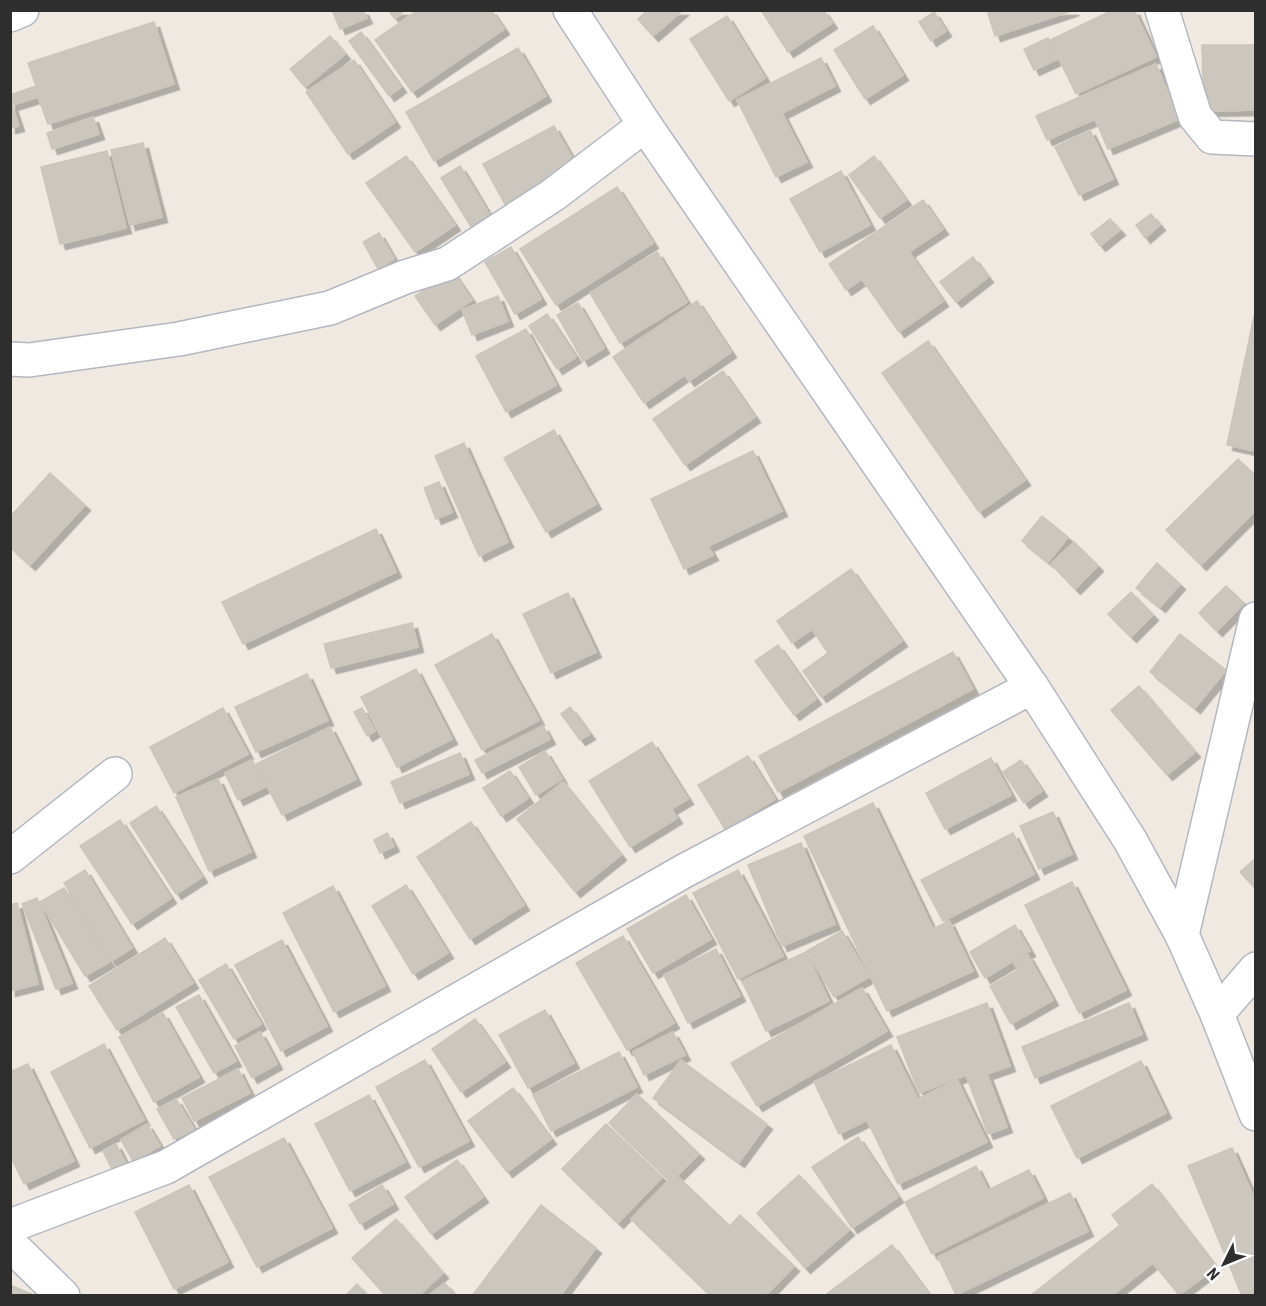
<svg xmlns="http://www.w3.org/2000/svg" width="1266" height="1306" font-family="'Roboto Condensed',sans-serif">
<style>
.building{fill:#cbc7bf;stroke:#cbc5ba;stroke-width:1.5;filter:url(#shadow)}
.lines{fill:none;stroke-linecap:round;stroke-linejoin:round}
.minor-casing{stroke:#b4b7c1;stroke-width:36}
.minor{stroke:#fff;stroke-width:33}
</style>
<defs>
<filter id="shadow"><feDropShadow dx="5.5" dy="5.5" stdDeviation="0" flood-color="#0004"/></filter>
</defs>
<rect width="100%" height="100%" fill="#efe9e1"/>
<g class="building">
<path d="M332 10H363L367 18 340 29Z"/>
<path d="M388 10H405L395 19Z"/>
<path d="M418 10H491L504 29 412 92 375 40Z"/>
<path d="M648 10H683L653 36 638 19Z"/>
<path d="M761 10H823L832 23 788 52Z"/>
<path d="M987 10H1074L995 36Z"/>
<path d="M1113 10H1134L1156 57 1076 94 1050 40Z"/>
<path d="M934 12 946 31 931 41 919 22Z"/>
<path d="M727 16 765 78 729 101 690 39Z"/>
<path d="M154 22 174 84 48 124 38 97 12 105 19 126 10 128V95L36 86 28 63Z"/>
<path d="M873 26 903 75 865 99 834 50Z"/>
<path d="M361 32 401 87 389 96 349 41Z"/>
<path d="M330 36 345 54 305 87 290 69Z"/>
<path d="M1048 38 1058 59 1034 70 1024 49Z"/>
<path d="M1202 45H1256V110L1204 111Z"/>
<path d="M518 48 546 96 434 161 406 112Z"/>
<path d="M821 58 835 86 782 113 807 162 776 177 737 100Z"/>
<path d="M354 60 395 122 348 154 306 92Z"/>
<path d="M1156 64 1179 119 1108 149 1095 119 1047 140 1036 116Z"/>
<path d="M93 117 99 134 52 149 47 133Z"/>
<path d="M554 126 579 170 507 208 483 164Z"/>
<path d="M1090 130 1113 179 1079 195 1055 147Z"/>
<path d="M143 143 162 217 130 225 111 150Z"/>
<path d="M107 151 126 228 60 244 41 167Z"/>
<path d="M406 156 455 225 415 252 366 183Z"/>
<path d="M874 156 906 200 880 218 849 175Z"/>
<path d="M460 166 492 219 473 230 441 178Z"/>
<path d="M841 171 870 225 820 252 790 199Z"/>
<path d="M617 187 653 243 556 305 520 249Z"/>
<path d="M923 200 943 229 909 252 943 301 899 332 862 279 846 290 829 264Z"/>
<path d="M1151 214 1160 225 1145 238 1136 225Z"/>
<path d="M1110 219 1120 230 1100 246 1091 234Z"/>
<path d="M379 233 394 259 378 269 363 242Z"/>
<path d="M511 247 541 299 515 314 485 262Z"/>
<path d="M657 252 687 302 620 343 590 293Z"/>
<path d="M973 257 988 277 956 302 940 282Z"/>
<path d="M452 271 472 300 435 325 415 296Z"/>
<path d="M498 296 508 321 472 335 462 310Z"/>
<path d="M697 301 731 352 689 381 685 375 644 403 613 357Z"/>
<path d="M578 303 604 348 583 361 557 315Z"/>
<path d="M547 314 576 357 557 369 529 326Z"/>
<path d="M1254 316 1256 317V451L1227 445Z"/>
<path d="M526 329 556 385 506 412 476 356Z"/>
<path d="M928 341 1025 480 979 512 882 373Z"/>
<path d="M723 371 755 417 685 465 653 419Z"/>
<path d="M554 430 596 504 546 532 504 458Z"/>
<path d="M464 443 508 542 479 556 435 456Z"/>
<path d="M753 451 782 511 708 546 713 555 684 569 651 499Z"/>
<path d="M1238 459 1256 476V510L1201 565 1166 530Z"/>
<path d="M50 473 85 505 30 565 10 547V517Z"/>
<path d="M439 482 452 512 436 519 424 488Z"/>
<path d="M1042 516 1068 537 1048 562 1022 541Z"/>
<path d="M376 529 396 572 243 644 222 602Z"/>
<path d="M1074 542 1098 566 1075 589 1051 564Z"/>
<path d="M1157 563 1180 584 1160 607 1136 588Z"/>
<path d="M851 569 902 641 821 697 803 671 828 653 812 629 792 643 777 621Z"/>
<path d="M1226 586 1244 603 1217 631 1199 613Z"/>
<path d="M1131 592 1153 615 1131 637 1108 614Z"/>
<path d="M568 593 596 652 551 673 523 614Z"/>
<path d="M412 623 418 647 331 668 324 644Z"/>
<path d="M492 634 539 720 482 750 435 665Z"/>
<path d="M1180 634 1226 670 1195 708 1150 672Z"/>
<path d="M778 645 816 699 794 715 755 661Z"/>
<path d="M953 652 973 689 778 792 759 756Z"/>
<path d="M416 669 452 739 397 767 361 697Z"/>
<path d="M307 674 328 720 256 752 235 707Z"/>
<path d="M1139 686 1195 752 1167 775 1111 710Z"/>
<path d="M570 707 590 734 580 740 561 714Z"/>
<path d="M223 708 248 754 174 793 150 747Z"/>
<path d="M362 708 375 731 367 736 354 712Z"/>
<path d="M543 726 550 739 482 773 475 760Z"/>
<path d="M330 727 356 779 282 815 256 764Z"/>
<path d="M652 742 688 799 671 809 677 818 630 847 589 781Z"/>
<path d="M545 751 562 779 536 795 519 767Z"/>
<path d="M460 753 469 774 400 803 391 782Z"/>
<path d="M748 756 775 799 725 829 698 785Z"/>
<path d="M991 758 1011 795 945 829 926 793Z"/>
<path d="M252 760 265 787 238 800 225 773Z"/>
<path d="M1021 760 1042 791 1024 803 1003 772Z"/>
<path d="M510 771 528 798 501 816 483 788Z"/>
<path d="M218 779 251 852 209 871 176 797Z"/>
<path d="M563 782 621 855 575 892 517 819Z"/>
<path d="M873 803 933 929 949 921 973 971 887 1011 804 836Z"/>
<path d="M156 806 202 877 176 894 130 823Z"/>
<path d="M1053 812 1072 854 1039 869 1020 826Z"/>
<path d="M120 820 171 898 132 924 80 846Z"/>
<path d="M471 822 524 905 470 939 417 857Z"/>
<path d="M387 833 394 846 380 853 374 840Z"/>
<path d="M1013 833 1034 874 943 921 921 880Z"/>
<path d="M801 843 835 924 782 946 748 865Z"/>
<path d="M1256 858V889L1240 872Z"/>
<path d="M85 870 132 948 111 961 64 883Z"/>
<path d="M738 870 783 956 738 979 693 893Z"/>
<path d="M1072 882 1126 990 1079 1013 1025 905Z"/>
<path d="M406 885 448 953 413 974 372 906Z"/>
<path d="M333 886 385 986 334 1012 283 913Z"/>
<path d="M64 888 109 962 85 976 40 902Z"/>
<path d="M686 895 711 939 653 973 627 929Z"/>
<path d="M37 898 72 983 56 989 22 904Z"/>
<path d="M17 903 38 984 10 991V905Z"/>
<path d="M1015 925 1030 951 985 978 970 952Z"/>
<path d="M842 931 869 977 834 997 807 951Z"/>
<path d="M623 936 674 1023 627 1050 576 963Z"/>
<path d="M165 938 193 983 117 1030 89 986Z"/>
<path d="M282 940 327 1026 281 1051 235 965Z"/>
<path d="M716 949 740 996 688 1023 664 975Z"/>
<path d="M806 952 829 1001 766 1031 742 981Z"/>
<path d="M1028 955 1053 1000 1011 1024 990 986 1018 970 1014 963Z"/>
<path d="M226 964 261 1024 234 1039 199 980Z"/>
<path d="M862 988 887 1031 757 1106 731 1063Z"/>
<path d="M199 995 236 1061 214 1073 176 1007Z"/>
<path d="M987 1003 1010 1066 987 1074 1007 1127 988 1134 966 1075 919 1093 897 1037Z"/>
<path d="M1129 1003 1142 1034 1035 1078 1022 1047Z"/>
<path d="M545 1010 574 1063 528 1088 499 1035Z"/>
<path d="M163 1013 199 1077 154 1102 119 1037Z"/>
<path d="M475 1019 505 1062 461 1092 432 1049Z"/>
<path d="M260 1032 277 1064 252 1078 235 1046Z"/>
<path d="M673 1032 685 1055 644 1075 633 1052Z"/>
<path d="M104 1044 144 1120 90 1148 51 1072Z"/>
<path d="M891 1045 918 1099 957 1080 987 1142 898 1184 867 1120 839 1134 814 1082Z"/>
<path d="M619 1052 637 1087 551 1131 533 1095Z"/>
<path d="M425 1060 469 1141 419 1167 376 1087Z"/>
<path d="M681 1060 767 1124 739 1162 653 1098Z"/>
<path d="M1141 1061 1166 1113 1077 1158 1051 1106Z"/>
<path d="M28 1064 74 1161 24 1184 10 1155V1072Z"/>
<path d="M238 1069 250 1093 194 1121 182 1098Z"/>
<path d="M513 1088 551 1139 507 1172 468 1121Z"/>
<path d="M637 1094 699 1154 677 1176 730 1226 740 1215 794 1266 765 1296H711L631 1219 669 1180 609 1123Z"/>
<path d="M369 1095 405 1162 350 1191 315 1124Z"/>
<path d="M176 1099 194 1129 174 1139 157 1109Z"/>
<path d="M147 1124 160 1146 133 1161 121 1140Z"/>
<path d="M606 1124 662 1177 618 1223 562 1169Z"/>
<path d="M858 1137 898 1197 852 1228 812 1167Z"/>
<path d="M284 1138 332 1228 257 1267 209 1177Z"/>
<path d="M116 1144 126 1164 113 1171 103 1151Z"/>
<path d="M1232 1148 1256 1202V1296H1242L1188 1166Z"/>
<path d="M457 1160 483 1197 431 1234 405 1197Z"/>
<path d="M976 1166 988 1190 1029 1170 1043 1198 932 1254 905 1202Z"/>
<path d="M799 1175 849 1230 805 1268 757 1213Z"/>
<path d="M1152 1184 1216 1267 1179 1295 1153 1263 1111 1296H1030L1120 1225 1112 1215Z"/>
<path d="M189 1185 228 1262 174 1289 135 1212Z"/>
<path d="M382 1185 393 1204 360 1224 349 1205Z"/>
<path d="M1070 1193 1088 1231 956 1295 938 1257Z"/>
<path d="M541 1205 596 1248 560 1296H472Z"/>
<path d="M396 1219 443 1273 418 1296H386L352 1258Z"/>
<path d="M892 1245 930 1296H824Z"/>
<path d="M445 1283 455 1296H428Z"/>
<path d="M357 1284 368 1296H345Z"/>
<path d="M10 1285 36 1296H10Z"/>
</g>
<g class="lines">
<g class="minor-casing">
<g id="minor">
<path d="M570 10 645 125 1032 687 1130 840 1182 935 1217 1014 1256 1114"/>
<path d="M1162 10 1195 116 1212 137 1256 139"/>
<path d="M10 15 22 10"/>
<path d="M10 359 29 360 179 339 330 308 405 277 447 264 553 195 645 125"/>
<path d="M10 857 115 774"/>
<path d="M1182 935 1256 619"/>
<path d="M1217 1014 1256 969"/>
<path d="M10 1226 166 1167 684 871 1032 687"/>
<path d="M10 1244 63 1296"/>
</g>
</g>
<use href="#minor" class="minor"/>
</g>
<rect width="1266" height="1306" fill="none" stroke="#2e2e2e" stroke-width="24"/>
<g transform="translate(1224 1264) rotate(227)" stroke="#ffffff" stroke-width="4.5" paint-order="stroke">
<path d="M0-4.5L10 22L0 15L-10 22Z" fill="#2e2e2e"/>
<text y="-9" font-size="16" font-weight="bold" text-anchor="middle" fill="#2e2e2e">N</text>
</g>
</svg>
